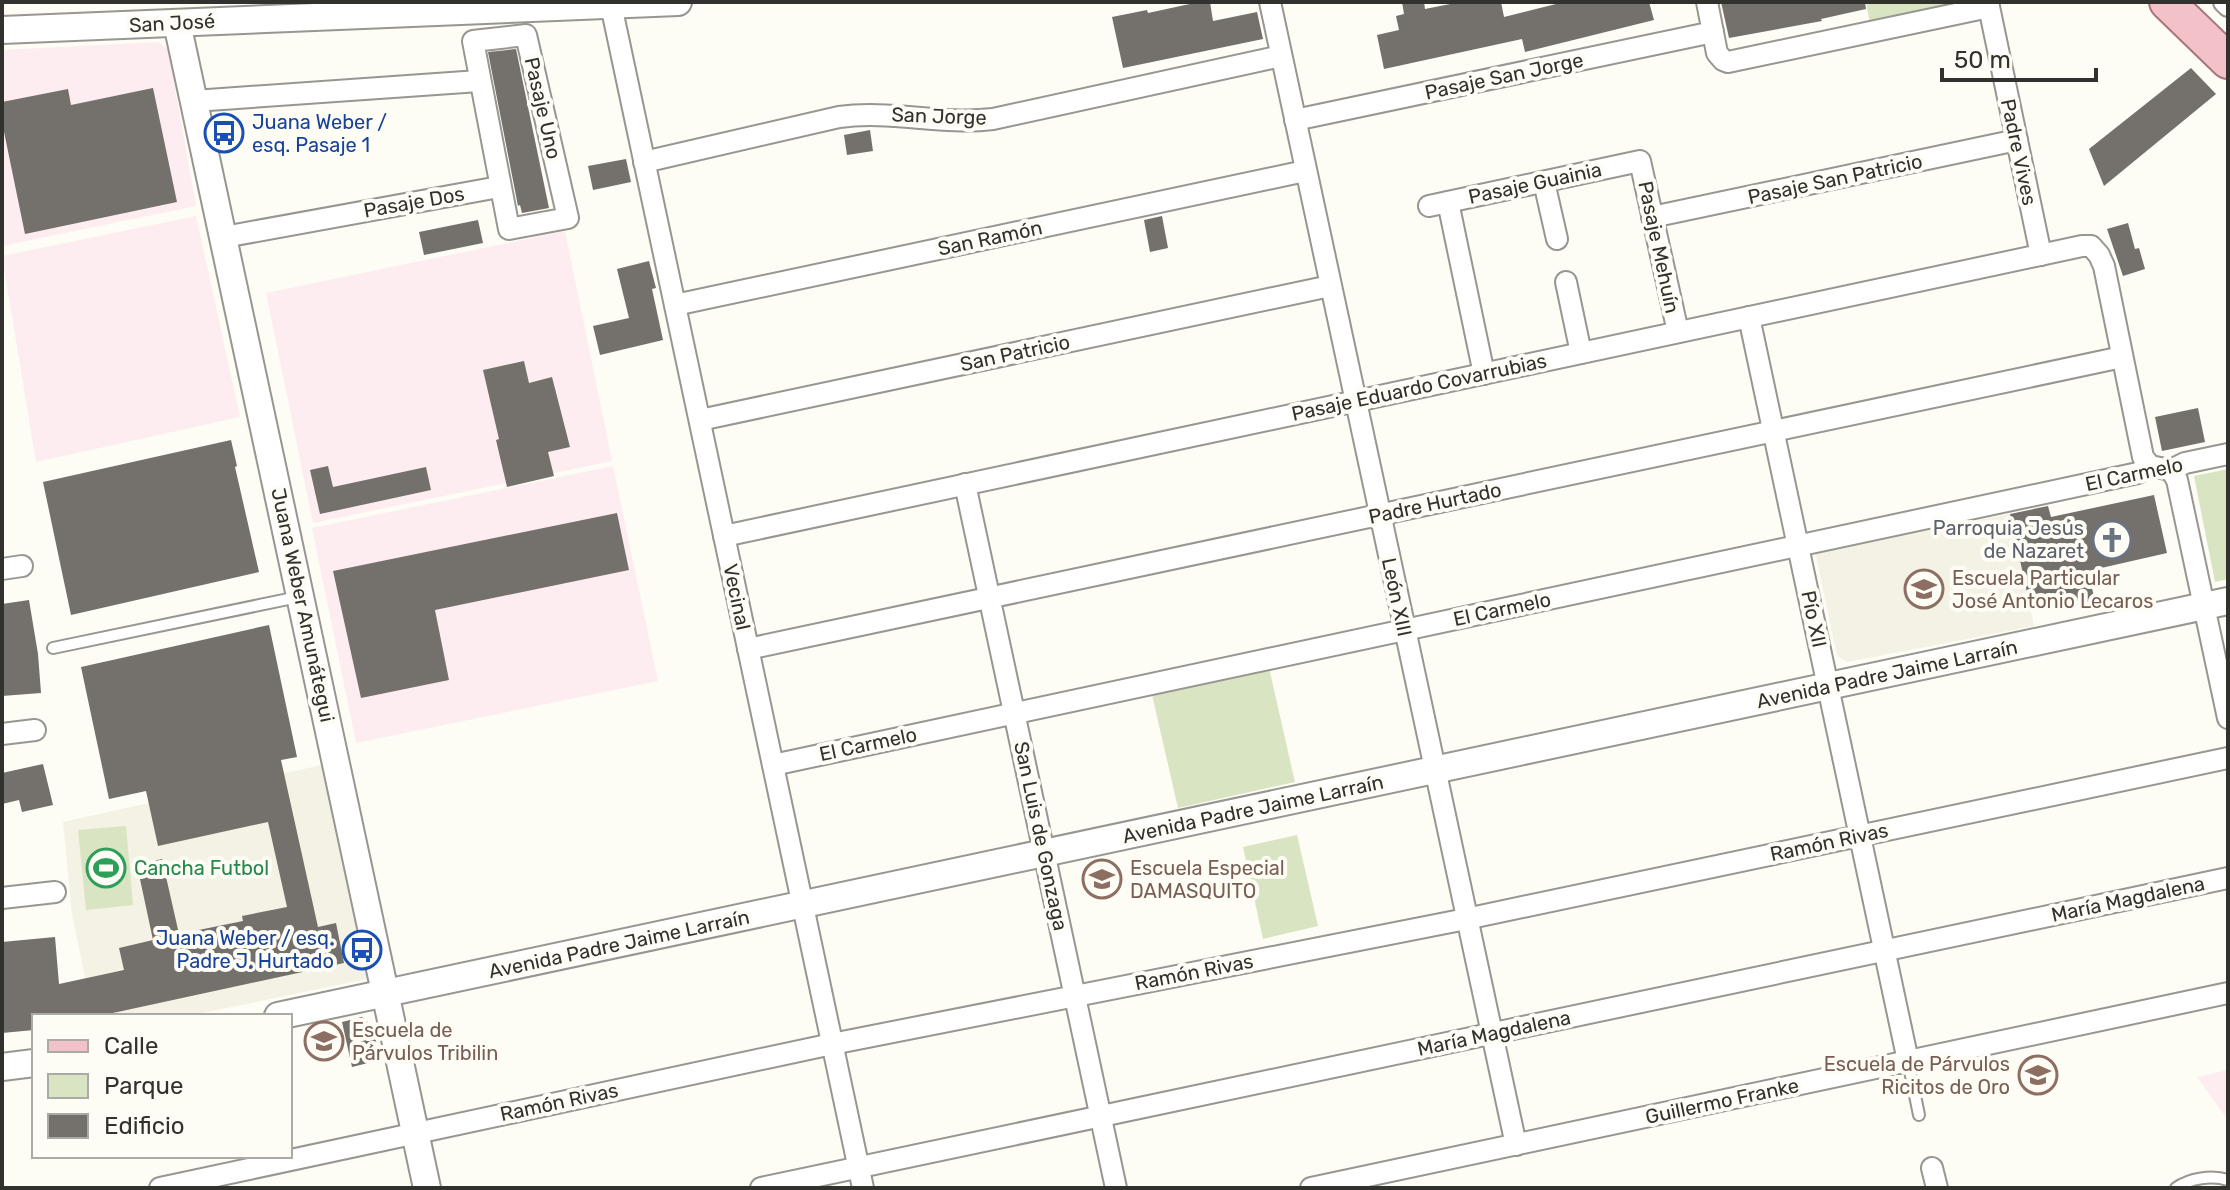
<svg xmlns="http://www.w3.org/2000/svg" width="2230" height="1190" font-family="Rubik,sans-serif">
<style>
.industrial{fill:#fdedf0}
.built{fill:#f4f2e4}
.green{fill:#d9e4c2}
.building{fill:#74706b}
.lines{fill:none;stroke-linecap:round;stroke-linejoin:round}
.service-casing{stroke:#979690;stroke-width:14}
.minor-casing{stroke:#979690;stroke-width:24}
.tertiary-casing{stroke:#979690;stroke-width:30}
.primary-casing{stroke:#aa757a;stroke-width:38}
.service{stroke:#fff;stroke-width:10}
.minor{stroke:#fff;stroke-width:20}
.tertiary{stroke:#fff;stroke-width:26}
.primary{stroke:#f3c2c8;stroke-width:34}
.labels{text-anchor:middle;stroke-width:8;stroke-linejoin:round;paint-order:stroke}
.street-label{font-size:20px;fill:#31312e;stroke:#fdfcf5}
.transit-label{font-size:20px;fill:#164399;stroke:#fdfcf5;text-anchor:start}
.worship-label{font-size:20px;fill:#5b616d;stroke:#fdfcf5;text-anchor:end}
.education-label{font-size:20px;fill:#785e54;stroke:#fdfcf5;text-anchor:start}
.leisure-label{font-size:20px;fill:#27864d;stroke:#fdfcf5;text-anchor:start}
</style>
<rect width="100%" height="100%" fill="#fdfcf5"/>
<g class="industrial">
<path d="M158 42 168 49 196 206 2 246V50Z"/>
<path d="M196 216 240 417 36 462 2 256Z"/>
<path d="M565 231 612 461 313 523 266 293Z"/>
<path d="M613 466 658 681 356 743 312 528Z"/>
<path d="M2228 1070V1120L2197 1077Z"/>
</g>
<g class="built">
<path d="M2010 514 2034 626 1847 662 1837 656 1815 551Z"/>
<path d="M322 765 367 979 188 1016H93L72 914 63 822Z"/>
</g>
<g class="green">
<path d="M1866 2H1976L1870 24Z"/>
<path d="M2228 469V579L2215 582 2194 476Z"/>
<path d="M1267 659 1295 782 1178 808 1150 686Z"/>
<path d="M126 826 133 905 86 910 78 830Z"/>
<path d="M1297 835 1318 926 1263 939 1243 847Z"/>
</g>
<g class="building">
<path d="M1199 2H1210L1213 21 1257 12 1263 39 1123 68 1112 17 1147 10 1148 13Z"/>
<path d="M1402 2H1424L1425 9 1460 2H1501L1504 17 1564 2H1649L1654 20 1525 52 1522 39 1384 69 1377 35 1399 30 1396 16 1404 14Z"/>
<path d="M1721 2H1865L1866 9 1821 19 1822 21 1729 38Z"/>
<path d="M516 49 549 208 522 213 520 205 518 206 488 52Z"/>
<path d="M2191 68 2216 94 2104 186 2089 149Z"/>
<path d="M153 88 177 202 25 234 2 122V102L68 89 71 105Z"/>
<path d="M870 130 873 151 847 155 844 135Z"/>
<path d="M626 159 631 182 593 190 588 166Z"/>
<path d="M1162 216 1168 248 1150 252 1144 220Z"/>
<path d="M478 220 483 243 424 255 419 232Z"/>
<path d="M2128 223 2135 249 2139 248 2145 269 2123 276 2107 229Z"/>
<path d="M649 261 656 288 652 289 663 340 600 355 593 326 629 318 617 269Z"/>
<path d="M524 361 529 383 552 377 570 447 548 452 554 476 507 487 496 440 499 439 483 370Z"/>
<path d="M2198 408 2205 442 2162 451 2155 417Z"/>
<path d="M231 440 237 466 235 467 259 572 71 615 43 482Z"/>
<path d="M328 466 333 487 426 467 431 490 320 514 310 470Z"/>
<path d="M2154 495 2167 553 2088 571 2095 601 2055 610 2054 606 2031 611 2010 514 2048 506 2051 517Z"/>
<path d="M617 513 629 570 435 610 449 680 361 698 333 571Z"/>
<path d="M29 600 38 654 41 693 2 696V604Z"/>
<path d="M269 625 297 757 281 760 318 927 336 923 344 963 99 1016H34V1030L2 1033V942L55 937 59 984 124 970 119 948 153 940 137 865 162 859 179 934 243 921 242 916 287 907 268 822 158 846 146 791 109 799 81 667Z"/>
<path d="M43 764 53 805 22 812 19 800 2 804V773Z"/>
<path d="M362 1017 373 1027 380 1060 352 1067 342 1022Z"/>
</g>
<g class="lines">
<g class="service-casing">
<g id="service">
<path d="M53 648 298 597"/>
<path d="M1908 1061 1919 1115"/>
<path d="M2176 1188C2190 1178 2212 1175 2228 1180"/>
</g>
</g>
<g class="minor-casing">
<g id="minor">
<path d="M1270 2 1516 1145"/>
<path d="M1707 2 1717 53 1723 60 1728 62 1989 7"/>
<path d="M1988 2 2041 255"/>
<path d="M2224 2 2228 6"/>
<path d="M611 5 863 1188"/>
<path d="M526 35 568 218 509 229 473 41Z"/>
<path d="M194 101 479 81"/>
<path d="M1295 120 1713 32"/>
<path d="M644 162 839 117C891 110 941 125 993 119L1281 56"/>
<path d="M1544 182 1557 239"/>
<path d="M1448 202 1484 374"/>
<path d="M1429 206 1640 161 1678 332"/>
<path d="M1652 217 2017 140"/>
<path d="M224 237 499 187"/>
<path d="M1566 282 1581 353"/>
<path d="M675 305 1305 171"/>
<path d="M1749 317 1908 1061"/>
<path d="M700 420 1330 286"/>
<path d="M2171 470 2177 480 2228 718"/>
<path d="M965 484 1116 1188"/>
<path d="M724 536 2082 246H2091L2099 255 2104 266 2143 457 2150 466"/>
<path d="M2 569 22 566"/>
<path d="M748 649 2122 357"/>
<path d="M2 734 35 730"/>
<path d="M773 765 2138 473 2150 466 2171 470 2185 463 2228 454"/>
<path d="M2 898 55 892"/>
<path d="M1932 1168 1937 1188"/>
<path d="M160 1188 832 1044 1466 919 2228 758"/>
<path d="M761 1188 2228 878"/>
<path d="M1311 1188 2228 993"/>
</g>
</g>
<g class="tertiary-casing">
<g id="tertiary">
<path d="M177 23 427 1188"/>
<path d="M2 30 678 2"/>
<path d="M278 1016 2228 601"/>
<path d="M2 1067 34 1063"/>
</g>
</g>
<g class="primary-casing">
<path id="primary" d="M2167 2 2228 61"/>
</g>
<use href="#service" class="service"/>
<use href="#minor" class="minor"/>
<use href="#tertiary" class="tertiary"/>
<use href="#primary" class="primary"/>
</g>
<defs>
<g id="bus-ring" transform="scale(2)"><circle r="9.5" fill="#fdfcf5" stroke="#1a4fb4" stroke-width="1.5"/><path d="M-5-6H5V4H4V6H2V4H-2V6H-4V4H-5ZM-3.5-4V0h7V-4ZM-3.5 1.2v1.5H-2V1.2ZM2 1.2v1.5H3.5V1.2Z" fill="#1a4fb4"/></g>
<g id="church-ring" transform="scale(2)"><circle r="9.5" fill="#fdfcf5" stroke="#6b7280" stroke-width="1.5"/><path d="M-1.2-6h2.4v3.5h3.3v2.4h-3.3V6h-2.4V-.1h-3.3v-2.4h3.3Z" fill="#6b7280"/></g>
<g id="school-ring" transform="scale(2)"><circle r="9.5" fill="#fdfcf5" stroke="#8d6e63" stroke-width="1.5"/><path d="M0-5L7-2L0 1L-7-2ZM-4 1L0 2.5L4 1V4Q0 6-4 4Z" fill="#8d6e63"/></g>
<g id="stadium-ring" transform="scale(2)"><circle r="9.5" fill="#fdfcf5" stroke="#2e9e5b" stroke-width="1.5"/><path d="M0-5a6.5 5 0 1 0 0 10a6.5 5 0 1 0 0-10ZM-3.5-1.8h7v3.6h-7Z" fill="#2e9e5b"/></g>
</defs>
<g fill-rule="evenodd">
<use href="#bus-ring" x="224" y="133"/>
<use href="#church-ring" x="2112" y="540"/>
<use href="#school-ring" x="1924" y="589"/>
<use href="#stadium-ring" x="106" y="868"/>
<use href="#school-ring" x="1102" y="879"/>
<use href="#bus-ring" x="362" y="950"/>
<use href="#school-ring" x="324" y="1041"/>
<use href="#school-ring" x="2038" y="1075"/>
</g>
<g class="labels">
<g class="street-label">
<text transform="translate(172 23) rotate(-3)" y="7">San José</text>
<text transform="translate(1504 76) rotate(-12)" y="7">Pasaje San Jorge</text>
<text transform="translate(543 108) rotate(77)" y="7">Pasaje Uno</text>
<text transform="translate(939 116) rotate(2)" y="7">San Jorge</text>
<text transform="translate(2019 152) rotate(78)" y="7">Padre Vives</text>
<text transform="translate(1835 179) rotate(-12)" y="7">Pasaje San Patricio</text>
<text transform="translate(1535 183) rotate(-12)" y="7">Pasaje Guainia</text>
<text transform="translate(414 202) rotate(-10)" y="7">Pasaje Dos</text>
<text transform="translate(990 238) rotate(-12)" y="7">San Ramón</text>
<text transform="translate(1659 247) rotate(78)" y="7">Pasaje Mehuín</text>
<text transform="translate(1015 353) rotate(-12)" y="7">San Patricio</text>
<text transform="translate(1419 387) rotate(-12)" y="7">Pasaje Eduardo Covarrubias</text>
<text transform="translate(2134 474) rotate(-12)" y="7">El Carmelo</text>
<text transform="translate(1435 503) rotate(-12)" y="7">Padre Hurtado</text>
<text transform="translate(737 597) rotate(78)" y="7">Vecinal</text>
<text transform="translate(1397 597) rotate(78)" y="7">León XIII</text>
<text transform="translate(303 605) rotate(78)" y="7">Juana Weber Amunátegui</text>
<text transform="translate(1502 609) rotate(-12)" y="7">El Carmelo</text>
<text transform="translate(1814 619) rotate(78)" y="7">Pío XII</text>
<text transform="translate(1887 674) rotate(-12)" y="7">Avenida Padre Jaime Larraín</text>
<text transform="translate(868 744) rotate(-12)" y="7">El Carmelo</text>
<text transform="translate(1253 809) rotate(-12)" y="7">Avenida Padre Jaime Larraín</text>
<text transform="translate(1041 836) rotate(78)" y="7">San Luis de Gonzaga</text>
<text transform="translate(1829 842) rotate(-12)" y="7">Ramón Rivas</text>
<text transform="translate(2128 899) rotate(-12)" y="7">María Magdalena</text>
<text transform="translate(619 944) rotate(-12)" y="7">Avenida Padre Jaime Larraín</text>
<text transform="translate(1194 972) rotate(-11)" y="7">Ramón Rivas</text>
<text transform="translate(1494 1033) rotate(-12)" y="7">María Magdalena</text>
<text transform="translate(1722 1101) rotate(-12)" y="7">Guillermo Franke</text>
<text transform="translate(559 1102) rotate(-12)" y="7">Ramón Rivas</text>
</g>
<g class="transit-label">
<text x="252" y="129">Juana Weber /<tspan x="252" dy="23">esq. Pasaje 1</tspan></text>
<text x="334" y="945" text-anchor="end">Juana Weber / esq.<tspan x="334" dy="23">Padre J. Hurtado</tspan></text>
</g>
<g class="worship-label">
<text x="2084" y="535">Parroquia Jesús<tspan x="2084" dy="23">de Nazaret</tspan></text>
</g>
<g class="education-label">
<text x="1952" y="585">Escuela Particular<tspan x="1952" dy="23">José Antonio Lecaros</tspan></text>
<text x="1130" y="875">Escuela Especial<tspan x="1130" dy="23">DAMASQUITO</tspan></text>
<text x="352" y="1037">Escuela de<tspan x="352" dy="23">Párvulos Tribilin</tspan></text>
<text x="2010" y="1071" text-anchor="end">Escuela de Párvulos<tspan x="2010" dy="23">Ricitos de Oro</tspan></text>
</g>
<g class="leisure-label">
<text x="134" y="875">Cancha Futbol</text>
</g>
</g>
<rect width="2230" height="1190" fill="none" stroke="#31312e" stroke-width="8"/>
<rect x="32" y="1014" width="260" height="144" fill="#fdfcf5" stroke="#ababa5" stroke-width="2"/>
<rect x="48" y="1040" width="40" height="12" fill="#f3c2c8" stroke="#ababa5" stroke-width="2"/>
<text x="104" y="1054" font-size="24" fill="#31312e">Calle</text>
<rect x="48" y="1074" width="40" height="24" fill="#d9e4c2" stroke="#ababa5" stroke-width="2"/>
<text x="104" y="1094" font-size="24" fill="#31312e">Parque</text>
<rect x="48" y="1114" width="40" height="24" fill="#74706b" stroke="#ababa5" stroke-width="2"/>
<text x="104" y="1134" font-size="24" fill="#31312e">Edificio</text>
<path d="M1942 68v12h154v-12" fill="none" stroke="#31312e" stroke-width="4"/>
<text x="1954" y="68" font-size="24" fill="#31312e" stroke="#fdfcf5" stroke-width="6" paint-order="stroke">50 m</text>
</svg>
